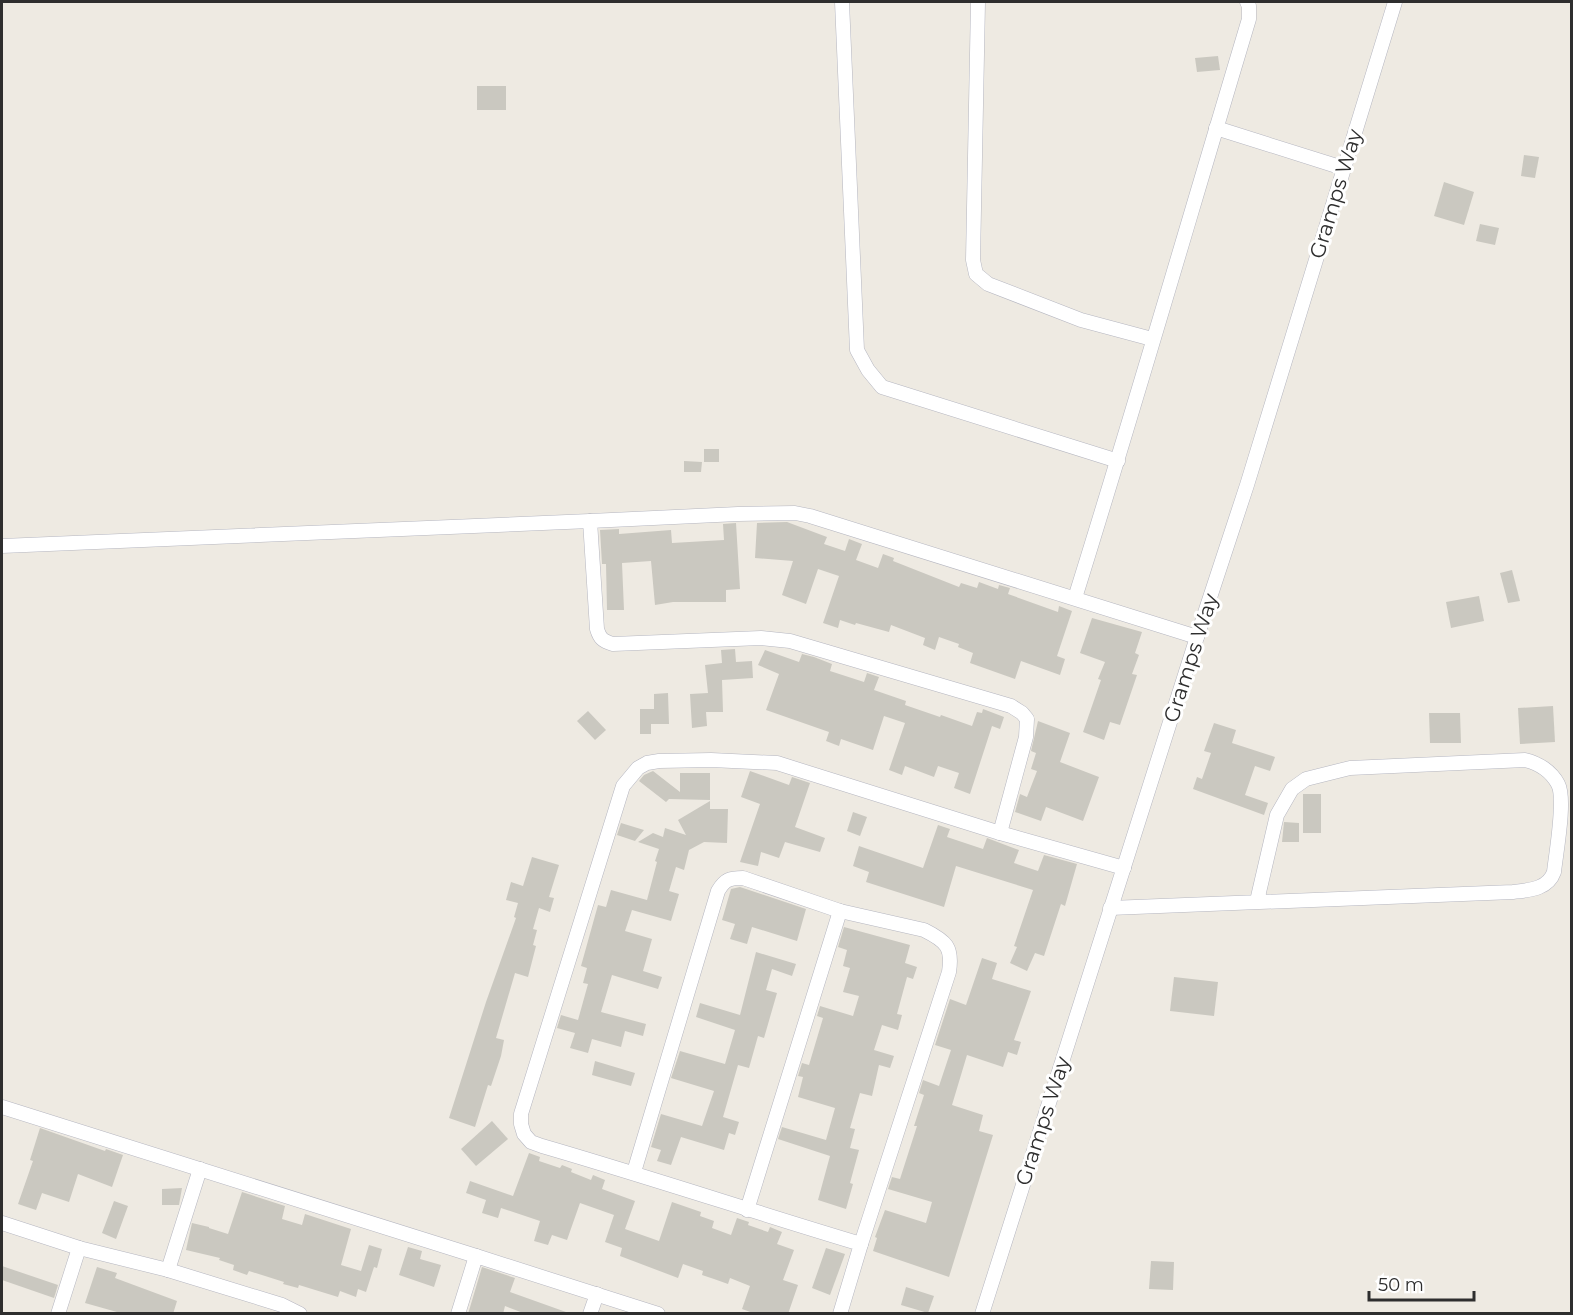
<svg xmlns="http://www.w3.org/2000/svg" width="1573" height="1315" font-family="Montserrat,sans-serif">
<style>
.building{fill:#cac8c0}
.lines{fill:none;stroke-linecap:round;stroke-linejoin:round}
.minor-casing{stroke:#b5b6c0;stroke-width:15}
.minor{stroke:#fff;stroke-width:14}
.labels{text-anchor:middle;stroke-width:6;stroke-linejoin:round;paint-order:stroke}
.street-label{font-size:21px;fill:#2e2e2e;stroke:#fff}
</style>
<rect width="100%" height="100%" fill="#eeeae2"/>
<g class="building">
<path d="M1218 56 1220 70 1197 72 1195 58Z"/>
<rect x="477" y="86" width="29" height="24"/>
<path d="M1524 155 1539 157 1535 178 1521 176Z"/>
<path d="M1444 182 1474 192 1464 225 1434 216Z"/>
<path d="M1480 224 1499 228 1495 245 1476 241Z"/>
<rect x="704" y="449" width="15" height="13"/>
<path d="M684 461 702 462 701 472H684Z"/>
<path d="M787 522 827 537 824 544 845 551 849 539 862 544 856 560 878 568 883 554 894 558 893 561 959 587 961 583 977 588 979 582 998 589 999 585 1010 588 1008 594 1058 612 1059 606 1072 611 1057 656 1065 659 1060 675 1021 661 1015 679 970 663 973 653 958 647 959 644 939 637 935 650 923 645 925 638 891 625 889 632 856 623 855 625 840 620 838 628 823 623 839 576 818 569 806 604 782 595 793 561 755 558 757 523Z"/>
<path d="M736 523 740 589 726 590V602H673L655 605 651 561 622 563 624 610H607L606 564H602L600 530 619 529V534L671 530 672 543 724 540 723 524Z"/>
<path d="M1512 570 1520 601 1508 603 1500 573Z"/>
<path d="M1479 596 1484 621 1451 628 1446 602Z"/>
<path d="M1092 618 1142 632 1135 653 1139 655 1132 674 1137 675 1120 725 1110 722 1104 740 1083 732 1101 680 1098 679 1105 662 1080 653Z"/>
<path d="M735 649 736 662 752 661 753 678 722 680 723 712H706L707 726 692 728 690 694 708 693 705 665 722 663 721 650Z"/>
<path d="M765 650 799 662 802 654 814 657 832 664 830 671 864 682 867 673 879 677 874 690 906 701 905 705 940 717 941 715 972 726 977 712 982 713 983 709 1004 717 1000 729 992 726 970 794 954 788 959 773 938 766 934 777 905 766 902 775 889 770 905 723 884 716 873 750 841 739 839 746 826 741 829 732 766 710 779 674 758 665Z"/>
<path d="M668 693 669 724H651V734H640V709H654V694Z"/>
<path d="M1553 706 1555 742 1520 744 1518 708Z"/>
<path d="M588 711 606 730 595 740 577 721Z"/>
<path d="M1429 713H1460L1461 743H1430Z"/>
<path d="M1038 721 1070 733 1060 762 1099 777 1083 821 1046 807 1041 821 1015 812 1020 794 1027 797 1037 771 1031 769 1036 753 1031 751Z"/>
<path d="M1214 723 1236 730 1232 743 1275 757 1270 771 1255 766 1245 795 1268 803 1264 815 1193 789 1197 777 1202 779 1211 753 1204 751Z"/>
<path d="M653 771 680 792V773H710V800L669 799 666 802 639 781 644 775Z"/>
<path d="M750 771 789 785 792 777 810 783 795 827 825 838 820 852 785 842 779 858 761 852 758 866 740 862 760 804 741 797Z"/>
<rect x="1303" y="794" width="18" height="39"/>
<path d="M710 801V809H728L727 843 704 842 689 850 684 870 676 867 669 891 679 894 671 921 632 910 625 931 652 939 643 971 662 977 658 989 612 975 601 1012 646 1024 643 1036 625 1031 621 1047 592 1039 588 1053 570 1048 575 1033 557 1028 561 1015 578 1020 588 984 583 983 587 968 581 966 598 905 606 907 611 890 647 900 657 862 655 861 659 849 638 842 653 833 663 837 665 828 686 835 678 820Z"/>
<path d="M853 812 867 817 860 836 847 831Z"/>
<path d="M1284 822 1299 823V842H1282Z"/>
<path d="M621 823 644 830 635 841 617 835Z"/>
<path d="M938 825 950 829 947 837 983 849 987 838 1019 850 1014 863 1038 871 1044 855 1077 864 1065 906 1061 904 1044 956 1035 953 1027 971 1010 963 1017 947 1014 946 1033 890 956 866 944 907 866 882 869 872 853 866 859 846 923 868Z"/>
<path d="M532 857 559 865 549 897 554 898 550 912 539 908 533 929 537 930 533 945 536 946 528 977 515 973 496 1038 504 1040 501 1056 491 1086 488 1085 475 1127 449 1118 486 1002 516 918 514 917 518 903 506 900 511 882 523 886Z"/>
<path d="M740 887 806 909 797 941 752 927 747 944 730 939 735 924 722 920 731 889Z"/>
<path d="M844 927 910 945 905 963 917 967 913 979 907 977 897 1014 902 1015 898 1030 882 1025 874 1050 894 1056 890 1068 879 1065 872 1096 860 1093 850 1128 855 1129 850 1148 859 1150 850 1183 853 1184 846 1209 818 1200 830 1156 778 1139 782 1127 826 1140 835 1108 798 1097 803 1077 798 1076 802 1063 809 1065 823 1018 817 1016 820 1006 853 1016 859 996 843 992 850 968 843 966 847 950 838 947Z"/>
<path d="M756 952 796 964 792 976 772 969 766 990 777 993 764 1038 758 1036 749 1068 738 1065 723 1117 739 1122 735 1135 729 1133 724 1150 681 1137 671 1165 657 1161 661 1150 651 1147 661 1114 702 1126 714 1091 671 1078 680 1051 725 1064 735 1030 696 1017 700 1003 740 1015Z"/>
<path d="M982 958 997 963 992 979 1031 991 1014 1040 1021 1042 1017 1055 1008 1052 1003 1067 967 1055 952 1105 983 1115 979 1131 993 1135 949 1277 873 1251 877 1238 875 1237 885 1210 926 1223 932 1202 888 1189 892 1177 900 1179 917 1126H914L924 1095 919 1093 923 1080 939 1086 951 1050 935 1045 950 999 966 1005Z"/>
<path d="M1174 977 1218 982 1214 1016 1170 1011Z"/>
<path d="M595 1061 635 1073 631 1086 592 1075Z"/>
<path d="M492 1121 508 1139 476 1166 461 1149Z"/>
<path d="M40 1128 105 1151 106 1149 123 1155 112 1187 78 1174 69 1202 42 1193 36 1210 18 1204 33 1161 30 1160Z"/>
<path d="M529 1153 540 1157 539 1161 560 1168 562 1165 572 1169 571 1172 591 1180 593 1175 605 1180 602 1189 635 1201 625 1229 659 1241 672 1202 701 1212 700 1216 714 1221 712 1228 731 1235 737 1218 749 1222 748 1225 768 1232 770 1227 782 1232 777 1244 794 1250 783 1280 798 1285 788 1314H756L742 1309 750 1286 730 1278 728 1284 714 1279 702 1275 703 1271 683 1264 678 1278 620 1256 622 1248 605 1242 614 1215 580 1203 567 1240 552 1235 548 1245 534 1241 540 1221 501 1208 498 1218 482 1213 486 1200 466 1193 470 1181 513 1196Z"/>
<path d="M182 1188 179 1205H162V1189Z"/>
<path d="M242 1192 285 1206 282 1219 302 1225 305 1214 351 1229 341 1265 361 1271 369 1245 382 1249 377 1268 374 1267 366 1292 358 1289 356 1297 340 1291 338 1297 299 1285 298 1288 283 1284 284 1282 249 1271 247 1275 233 1270 234 1265 219 1260 220 1258 186 1250 192 1223 209 1227V1228L228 1234Z"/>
<path d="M114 1201 128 1206 116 1239 102 1233Z"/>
<path d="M408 1247 422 1251 420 1259 441 1265 434 1287 399 1275Z"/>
<path d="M826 1248 845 1254 830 1295 812 1288Z"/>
<path d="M1151 1261 1174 1262 1173 1290 1149 1289Z"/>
<path d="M2 1266 58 1285 54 1298 2 1280Z"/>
<path d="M97 1267 117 1273 115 1278 177 1301 173 1314H124L85 1303Z"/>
<path d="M482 1267 515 1278 510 1292 566 1312 565 1314H526L505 1306 503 1314H468Z"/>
<path d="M906 1287 934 1296 928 1313 901 1305Z"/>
</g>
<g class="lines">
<g class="minor-casing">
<g id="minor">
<path d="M842 2 857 350 868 370 882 387 1118 461"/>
<path d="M978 2 973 260 976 274 988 284 1081 320 1152 339"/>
<path d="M1216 128 1343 168"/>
<path d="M2 546 590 521"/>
<path d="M1075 598C1135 406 1191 212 1249 19V6L1247 2"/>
<path d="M1000 833 1026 737 1027 719 1022 713 1011 706 790 641 761 638 613 644C603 641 600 639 597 629L590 521 738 514 795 513 810 516 1197 637"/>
<path d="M1110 908 1513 892C1530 890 1548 889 1554 872 1556 853 1566 799 1558 784 1551 771 1538 763 1525 760L1350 768 1306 779 1292 789 1277 815 1257 901"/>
<path d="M2 1107 476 1256"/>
<path d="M634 1172 718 891C725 879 730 878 743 878L840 911 924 930C946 941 953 947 949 972L861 1244"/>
<path d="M747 1210 840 911"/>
<path d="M2 1223 79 1248 168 1270 282 1305 300 1314"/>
<path d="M168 1270 200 1169"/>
<path d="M58 1314 79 1248"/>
<path d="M458 1314 476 1256 658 1314"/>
<path d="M590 1314 597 1294"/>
<path d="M840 1314 861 1244C754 1212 649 1177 542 1146L531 1142 524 1134 521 1124V1114L623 786 638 768 647 763 659 761 711 760 777 763 1000 833 1124 868"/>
<path d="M982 1314 1197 637 1247 485 1395 2"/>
</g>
</g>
<use href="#minor" class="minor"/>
</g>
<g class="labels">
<g class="street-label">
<text transform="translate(1336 194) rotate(-73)" y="7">Gramps Way</text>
<text transform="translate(1191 658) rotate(-72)" y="7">Gramps Way</text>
<text transform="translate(1043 1121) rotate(-72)" y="7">Gramps Way</text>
</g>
</g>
<rect width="1573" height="1315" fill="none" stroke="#2e2e2e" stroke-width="6"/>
<path d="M1369 1291v9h105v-9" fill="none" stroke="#2e2e2e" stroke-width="3"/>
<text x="1378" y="1291" font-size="18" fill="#2e2e2e" stroke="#ffffff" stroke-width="4.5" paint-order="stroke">50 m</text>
</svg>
